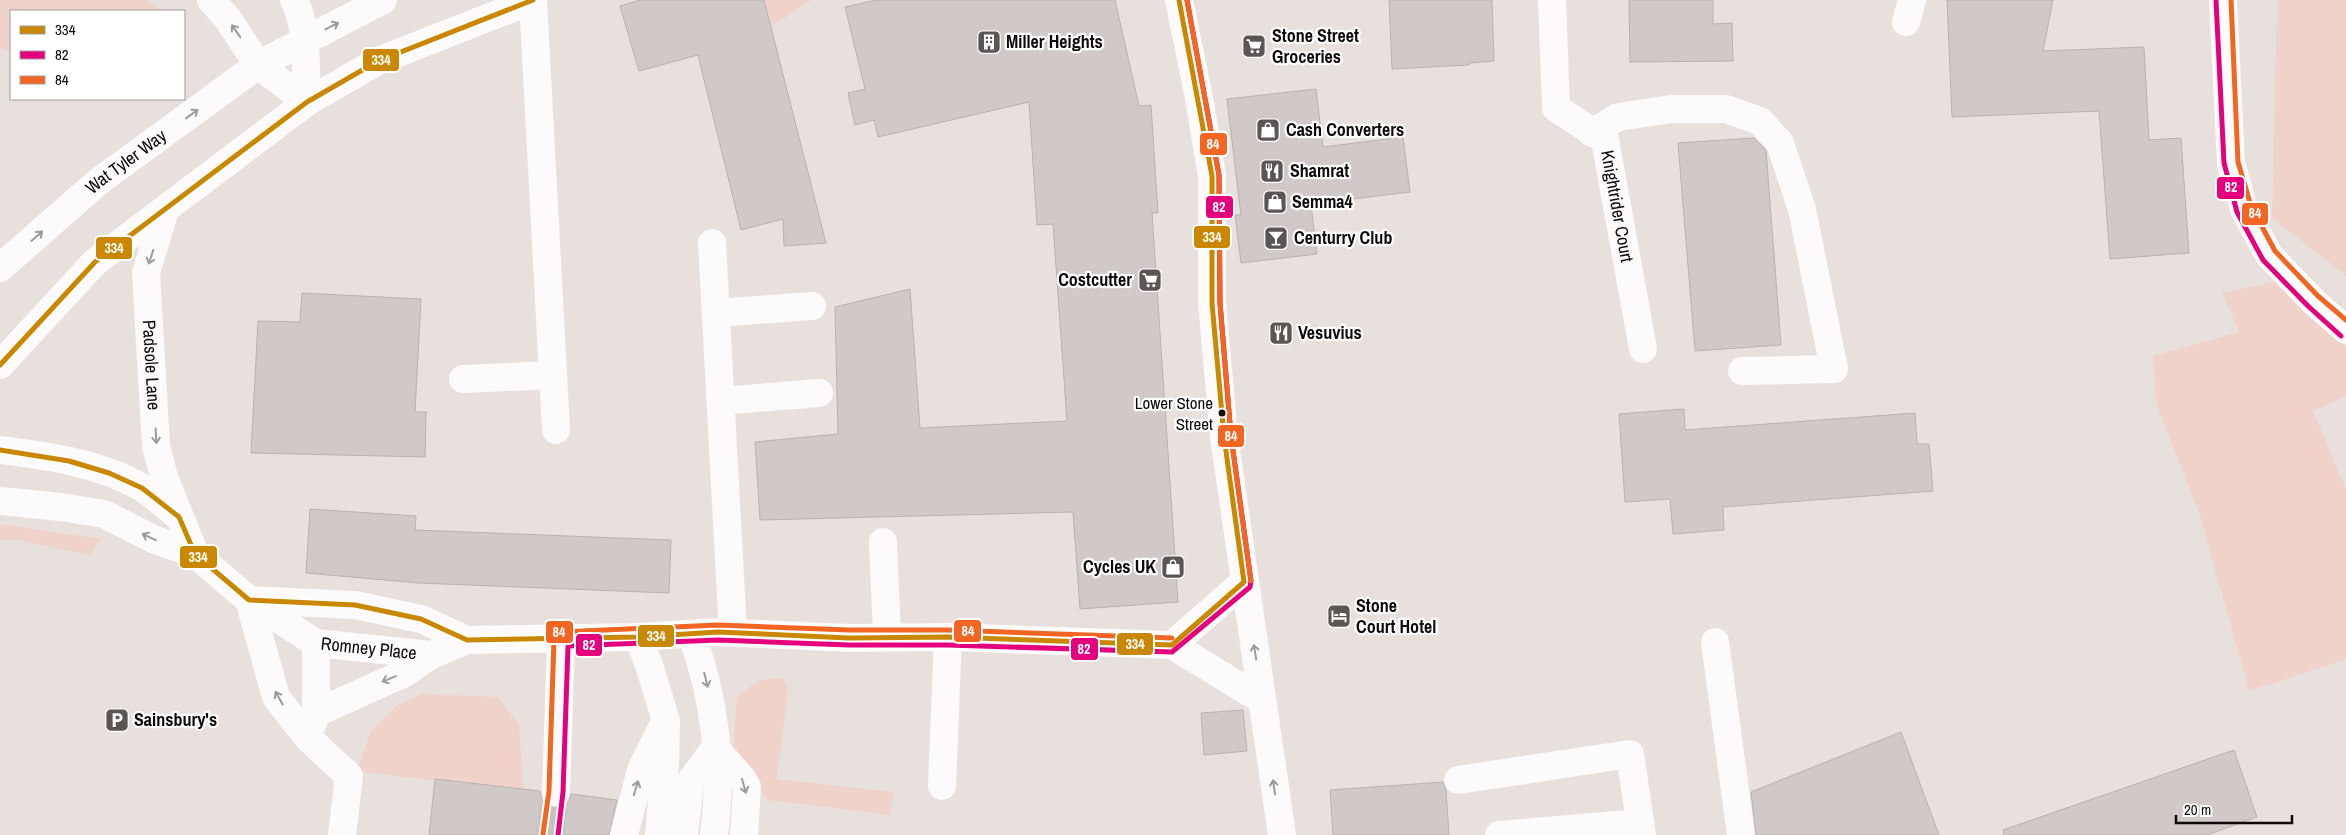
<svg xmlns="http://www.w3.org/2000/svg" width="2346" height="835" font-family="'Archivo Narrow',sans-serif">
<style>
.green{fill:#efd3cb}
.building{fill:#d0c9c7;stroke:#b8b2b0}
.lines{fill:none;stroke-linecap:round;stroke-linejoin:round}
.minor-tunnel{stroke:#c7c0bd;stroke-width:28;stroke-dasharray:28 14;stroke-linecap:butt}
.minor{stroke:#fcfafa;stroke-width:28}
.highway{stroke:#fcfafa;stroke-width:28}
.bus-1-casing{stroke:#fff;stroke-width:9}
.bus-2-casing{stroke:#fff;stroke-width:9}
.bus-3-casing{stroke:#fff;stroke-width:9}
.bus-1{stroke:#c98702;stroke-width:5}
.bus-2{stroke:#e5007d;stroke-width:5}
.bus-3{stroke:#f26522;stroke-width:5}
.oneway{stroke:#9d9a9a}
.bus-dot{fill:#0f0a09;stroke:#fff;stroke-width:2}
.labels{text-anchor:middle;stroke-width:4.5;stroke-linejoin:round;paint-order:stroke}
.bus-label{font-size:17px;fill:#0f0a09;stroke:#fff;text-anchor:end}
.poi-label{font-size:18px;font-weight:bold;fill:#0f0a09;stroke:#fff;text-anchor:start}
.street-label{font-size:18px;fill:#0f0a09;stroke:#fff}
.line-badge{stroke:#fff;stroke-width:2}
.badge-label{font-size:14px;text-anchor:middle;font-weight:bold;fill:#fff}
</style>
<rect width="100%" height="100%" fill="#e8e0dd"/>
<g class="green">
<path d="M0 0H147L161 11H11V52L0 48Z"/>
<path d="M764 0H811L771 27Z"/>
<path d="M2277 0H2346V276L2272 218Z"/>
<path d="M2291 278 2313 301 2346 348V396L2313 411 2346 489V659L2249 691 2200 516 2156 403 2153 356 2239 332 2222 293Z"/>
<path d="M0 524 101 539 89 555 17 540H0Z"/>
<path d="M782 678 788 689 777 779 894 792 890 815 768 800 751 780 733 750 737 696 760 680Z"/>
<path d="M423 694 498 697 519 725 524 792 357 771 370 732 396 706Z"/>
</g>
<g class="building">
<path d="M640 0H764L826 243 784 246 783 219 741 230 698 55 639 71 620 6Z"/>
<path d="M876 0H1115L1139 106 1151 105 1158 213H1152L1178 602 1080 609 1073 512 760 520 755 442 838 434 835 307 910 289 920 428 1067 421 1053 224 1037 225 1029 102 878 137 874 120 855 125 848 93 865 89 845 7Z"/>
<path d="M1389 0H1492L1494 61 1469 63V65L1392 69Z"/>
<path d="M1629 0H1713V24L1732 23 1733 61 1630 62Z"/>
<path d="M1947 0H2053L2043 51 2144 47 2149 140 2181 138 2189 253 2110 259 2099 111 1952 117Z"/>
<path d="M1316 89 1323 147 1403 137 1410 192 1311 204 1317 254 1241 263 1235 215H1241L1227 99Z"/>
<path d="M1754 138 1766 150 1781 345 1695 351 1678 143Z"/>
<path d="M302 293 421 299 415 412H426L425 457 251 453 258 321 300 322Z"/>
<path d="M1684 409 1685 430 1915 413 1917 444H1929L1933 491 1723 507 1724 530 1673 534 1670 499 1625 502 1619 414Z"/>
<path d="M310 509 416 516 415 530 671 540 669 593 419 583 306 573Z"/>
<path d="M1243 710 1247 751 1204 755 1201 713Z"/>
<path d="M1901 732 1939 835H1756L1751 792Z"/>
<path d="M2234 750 2257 817 2207 835H2004L2003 830Z"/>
<path d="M435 779 540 791 542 800 547 805 555 808 564 806 569 801 571 794 617 800 609 835H429Z"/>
<path d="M1443 782 1446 790 1449 835H1333L1330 790Z"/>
</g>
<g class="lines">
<path class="minor-tunnel" d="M550 835 556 792"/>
<g class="minor">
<path d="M211 0 228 19 258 65 307 102"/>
<path d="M294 0C309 30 305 69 307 102"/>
<path d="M533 0 556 430"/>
<path id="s1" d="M1552 0 1556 108 1605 140 1643 349"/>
<path d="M1906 22 1912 0"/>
<path d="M1592 133 1618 117 1671 109H1726L1760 121 1780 143 1802 209 1834 369 1742 371"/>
<path id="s2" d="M165 210 146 273 156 446 164 477 195 554"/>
<path d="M712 243 733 633"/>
<path d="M716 313 812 306"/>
<path d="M463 379 553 375"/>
<path d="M721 401 819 393"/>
<path d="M0 450C48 456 99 463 141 487 154 495 166 507 178 516"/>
<path id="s3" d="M0 501 61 507 104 514 153 539 195 554 249 600 316 643 431 655 467 640 638 637 718 632 849 638 948 637 1172 645 1262 700"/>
<path d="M883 542 887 637"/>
<path d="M249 600 276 697 307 737 349 776 342 835"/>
<path d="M250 600 355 605 421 619 467 640"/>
<path d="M691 634C715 696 723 768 714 835"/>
<path d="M638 637 649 665 666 721 665 766 659 835"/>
<path d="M1715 642 1741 835"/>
<path d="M1172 645 1244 582"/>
<path d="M316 713 405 673 431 655"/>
<path d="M311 728 316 713V643"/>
<path d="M715 748 742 778 747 787 744 835"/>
<path d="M1458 780 1630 754 1642 835"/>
<path d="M942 786 948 637"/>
<path d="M556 792 561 639"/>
<path d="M624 835 641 770 663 726"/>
<path d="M684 835 690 782 715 748"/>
<path d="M1499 835 1640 823"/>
</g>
<g class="highway">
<path d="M1179 0 1199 98 1212 176V303L1224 437 1282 835"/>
<path d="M2223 0 2231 163 2244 209 2269 255 2313 301 2346 330"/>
<path id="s4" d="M0 268 98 182 258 65 383 0"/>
<path d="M0 365 95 262 307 102 378 61 533 0"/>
</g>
<g class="bus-1-casing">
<g id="bus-1">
<path d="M0 365 95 262 307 102 378 61 533 0"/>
<path d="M0 450 69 461 109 473 142 488 179 517 195 554 249 600 355 605 421 619 467 640 638 637 718 632 849 638 948 637 1172 645 1244 582 1224 437 1212 303V176L1179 0"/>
</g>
</g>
<g class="bus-2-casing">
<g id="bus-2">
<path d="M2216 0 2224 163 2237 212 2263 260 2308 306 2341 336"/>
<path d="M558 835 563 792 568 646 718 640 849 645H948L1172 652 1250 587 1251 581 1231 436 1220 303 1219 175 1187 0"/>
</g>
</g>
<g class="bus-3-casing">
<g id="bus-3">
<path d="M1187 0 1219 175 1220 303 1231 436 1251 581"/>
<path d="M2231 0 2238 162 2251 206 2275 251 2318 296 2346 320"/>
<path d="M543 834 549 791 554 639 559 632 718 625 849 630H948L1172 638"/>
</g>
</g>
<use href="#bus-1" class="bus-1"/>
<use href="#bus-2" class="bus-2"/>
<use href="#bus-3" class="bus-3"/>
</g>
<defs><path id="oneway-shaft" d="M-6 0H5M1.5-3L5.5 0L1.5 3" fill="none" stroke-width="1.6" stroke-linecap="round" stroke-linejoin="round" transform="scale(1.25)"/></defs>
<g class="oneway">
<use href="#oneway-shaft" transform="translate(332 26) rotate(-27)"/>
<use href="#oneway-shaft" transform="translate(236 31) rotate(-125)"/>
<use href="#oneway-shaft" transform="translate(192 114) rotate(-36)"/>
<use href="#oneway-shaft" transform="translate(37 236) rotate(-41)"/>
<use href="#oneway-shaft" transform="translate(151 257) rotate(108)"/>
<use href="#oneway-shaft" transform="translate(156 436) rotate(87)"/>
<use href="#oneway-shaft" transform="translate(149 537) rotate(-155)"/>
<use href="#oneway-shaft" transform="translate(1255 652) rotate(-99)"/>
<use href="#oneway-shaft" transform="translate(389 679) rotate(158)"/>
<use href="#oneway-shaft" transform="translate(706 680) rotate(76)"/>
<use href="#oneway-shaft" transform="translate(279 698) rotate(-119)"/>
<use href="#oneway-shaft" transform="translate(744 786) rotate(74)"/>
<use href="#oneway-shaft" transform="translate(1274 787) rotate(-98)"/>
<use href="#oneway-shaft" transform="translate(636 788) rotate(-73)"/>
</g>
<defs>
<g id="building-square" transform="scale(1.25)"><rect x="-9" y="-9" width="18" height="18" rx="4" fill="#5b5553" stroke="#fff"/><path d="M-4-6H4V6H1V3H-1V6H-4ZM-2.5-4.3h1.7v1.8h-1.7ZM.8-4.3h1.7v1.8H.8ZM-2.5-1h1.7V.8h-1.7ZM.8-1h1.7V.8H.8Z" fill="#fff"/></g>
<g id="supermarket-square" transform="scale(1.25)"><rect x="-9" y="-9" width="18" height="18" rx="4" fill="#5b5553" stroke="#fff"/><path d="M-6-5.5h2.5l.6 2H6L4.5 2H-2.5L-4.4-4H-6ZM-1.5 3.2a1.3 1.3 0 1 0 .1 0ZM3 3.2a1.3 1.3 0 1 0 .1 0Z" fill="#fff"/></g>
<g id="shop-square" transform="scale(1.25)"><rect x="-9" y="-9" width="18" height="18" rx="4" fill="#5b5553" stroke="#fff"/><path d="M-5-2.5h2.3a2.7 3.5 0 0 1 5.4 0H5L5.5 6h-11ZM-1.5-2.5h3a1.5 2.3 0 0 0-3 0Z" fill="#fff"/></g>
<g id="restaurant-square" transform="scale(1.25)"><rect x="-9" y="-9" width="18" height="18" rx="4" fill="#5b5553" stroke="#fff"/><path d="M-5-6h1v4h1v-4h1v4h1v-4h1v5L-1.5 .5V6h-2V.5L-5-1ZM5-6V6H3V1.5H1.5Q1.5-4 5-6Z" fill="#fff"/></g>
<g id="bar-square" transform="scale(1.25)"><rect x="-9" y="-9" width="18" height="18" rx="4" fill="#5b5553" stroke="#fff"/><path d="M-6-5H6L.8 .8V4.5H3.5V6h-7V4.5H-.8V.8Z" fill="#fff"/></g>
<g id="hotel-square" transform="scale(1.25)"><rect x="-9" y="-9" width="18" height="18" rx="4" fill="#5b5553" stroke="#fff"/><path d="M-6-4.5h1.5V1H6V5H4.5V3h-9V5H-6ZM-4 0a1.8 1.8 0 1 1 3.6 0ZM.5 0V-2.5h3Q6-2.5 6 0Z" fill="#fff"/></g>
<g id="parking-square" transform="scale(1.25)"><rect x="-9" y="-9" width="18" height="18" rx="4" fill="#5b5553" stroke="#fff"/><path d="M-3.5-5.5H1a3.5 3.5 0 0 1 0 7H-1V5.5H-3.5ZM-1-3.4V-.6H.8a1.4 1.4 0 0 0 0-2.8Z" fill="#fff"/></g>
</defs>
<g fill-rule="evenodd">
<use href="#building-square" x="989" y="42"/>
<use href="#supermarket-square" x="1254" y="46"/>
<use href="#shop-square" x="1268" y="130"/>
<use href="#restaurant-square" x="1272" y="171"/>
<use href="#shop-square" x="1275" y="202"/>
<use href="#bar-square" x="1276" y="238"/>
<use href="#supermarket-square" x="1150" y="280"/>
<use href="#restaurant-square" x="1281" y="333"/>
<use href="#shop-square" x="1173" y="567"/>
<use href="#hotel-square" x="1339" y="616"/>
<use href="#parking-square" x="117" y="720"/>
</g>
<circle class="bus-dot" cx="1222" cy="413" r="4.5"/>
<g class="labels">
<g class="bus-label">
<text x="1213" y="409">Lower Stone<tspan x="1213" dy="21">Street</tspan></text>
</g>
<g class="poi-label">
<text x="1272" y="42">Stone Street<tspan x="1272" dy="21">Groceries</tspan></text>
<text x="1006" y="48">Miller Heights</text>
<text x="1286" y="136">Cash Converters</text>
<text x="1290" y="177">Shamrat</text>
<text x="1292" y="208">Semma4</text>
<text x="1294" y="244">Centurry Club</text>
<text x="1132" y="286" text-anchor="end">Costcutter</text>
<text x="1298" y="339">Vesuvius</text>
<text x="1156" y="573" text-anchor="end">Cycles UK</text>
<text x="1356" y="612">Stone<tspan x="1356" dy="21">Court Hotel</tspan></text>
<text x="134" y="726">Sainsbury's</text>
</g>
<g class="street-label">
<text dy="6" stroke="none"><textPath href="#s4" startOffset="165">Wat Tyler Way</textPath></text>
<text dy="6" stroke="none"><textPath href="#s1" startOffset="234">Knightrider Court</textPath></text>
<text dy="6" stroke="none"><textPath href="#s2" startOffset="158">Padsole Lane</textPath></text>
<text dy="6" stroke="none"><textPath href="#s3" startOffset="408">Romney Place</textPath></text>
</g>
</g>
<g class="line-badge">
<rect x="362" y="48" width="38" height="24" rx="5" fill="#c98702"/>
<rect x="1199" y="132" width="29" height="24" rx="5" fill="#f26522"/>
<rect x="2216" y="176" width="29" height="24" rx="5" fill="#e5007d"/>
<rect x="1205" y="195" width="29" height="24" rx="5" fill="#e5007d"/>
<rect x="2241" y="202" width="28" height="24" rx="5" fill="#f26522"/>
<rect x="1193" y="225" width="38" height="24" rx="5" fill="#c98702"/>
<rect x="95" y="236" width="38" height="24" rx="5" fill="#c98702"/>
<rect x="1217" y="424" width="28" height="24" rx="5" fill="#f26522"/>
<rect x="179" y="545" width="39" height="24" rx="5" fill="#c98702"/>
<rect x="953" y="619" width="29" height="24" rx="5" fill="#f26522"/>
<rect x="545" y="620" width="29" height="24" rx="5" fill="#f26522"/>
<rect x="637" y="624" width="38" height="24" rx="5" fill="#c98702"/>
<rect x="1116" y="632" width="38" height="24" rx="5" fill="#c98702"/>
<rect x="575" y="633" width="28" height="24" rx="5" fill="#e5007d"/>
<rect x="1070" y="637" width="29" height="24" rx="5" fill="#e5007d"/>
</g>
<g class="badge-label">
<text x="381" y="65">334</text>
<text x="1213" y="149">84</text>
<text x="2231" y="192">82</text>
<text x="1219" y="212">82</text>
<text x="2255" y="218">84</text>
<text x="1212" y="242">334</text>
<text x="114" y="253">334</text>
<text x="1231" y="441">84</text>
<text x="198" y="562">334</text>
<text x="968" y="636">84</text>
<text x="559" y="637">84</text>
<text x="656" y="641">334</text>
<text x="1135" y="649">334</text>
<text x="589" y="650">82</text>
<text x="1084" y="654">82</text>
</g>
<rect x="10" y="10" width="175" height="90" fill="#ffffff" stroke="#9f9d9d"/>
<rect x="20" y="26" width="25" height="8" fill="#c98702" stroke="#9f9d9d"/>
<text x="55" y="35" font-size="15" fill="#0f0a09">334</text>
<rect x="20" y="51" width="25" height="8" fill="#e5007d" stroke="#9f9d9d"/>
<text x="55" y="60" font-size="15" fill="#0f0a09">82</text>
<rect x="20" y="76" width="25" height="8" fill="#f26522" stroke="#9f9d9d"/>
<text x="55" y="85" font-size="15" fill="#0f0a09">84</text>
<path d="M2176 815v8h116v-8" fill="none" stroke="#0f0a09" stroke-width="2.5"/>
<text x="2184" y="815" font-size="15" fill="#0f0a09" stroke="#ffffff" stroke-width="4" paint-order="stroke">20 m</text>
</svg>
